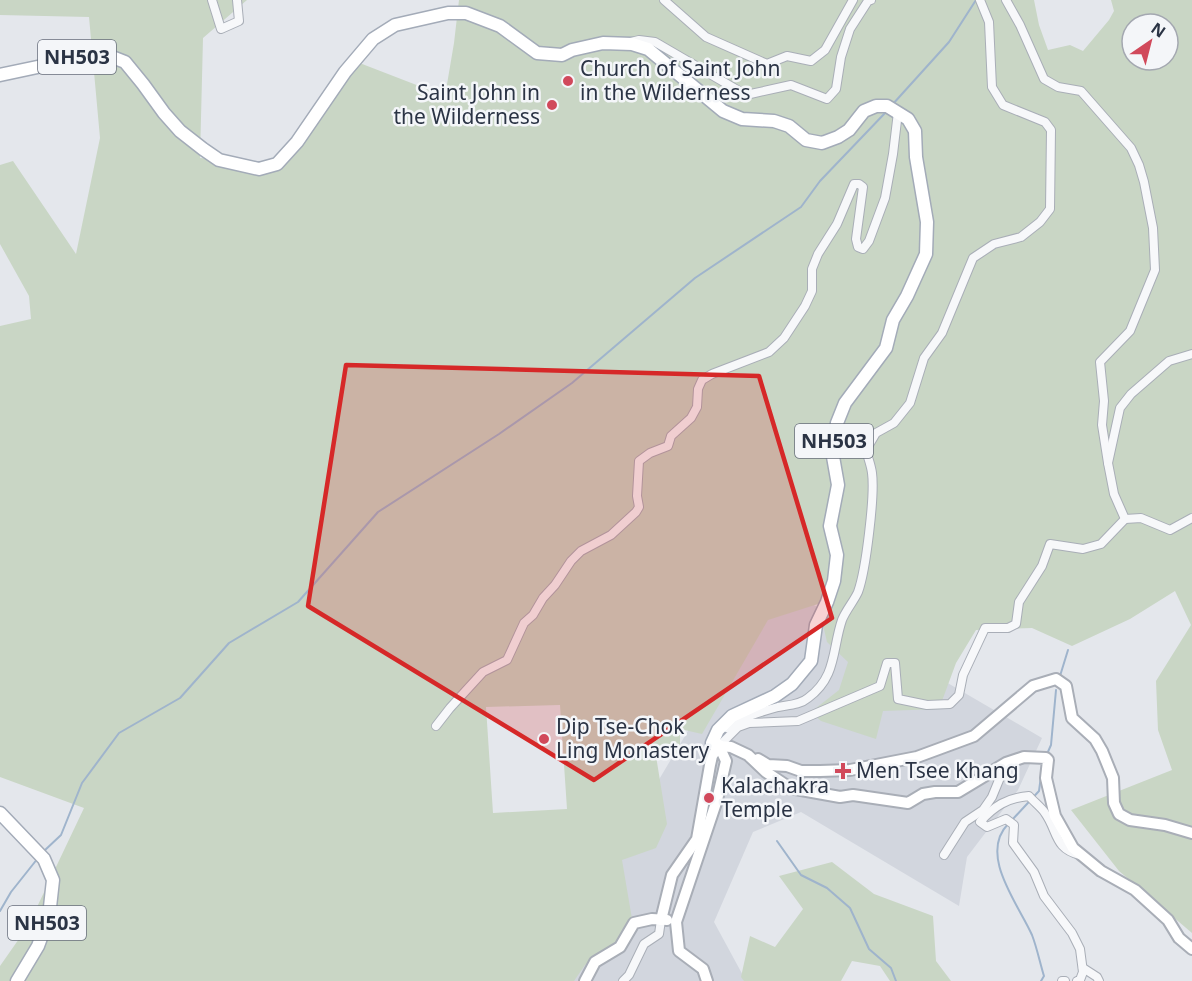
<svg xmlns="http://www.w3.org/2000/svg" width="1192" height="981" font-family="'Noto Sans',sans-serif">
<style>
.built{fill:#d2d6de}
.green{fill:#c9d6c5;fill-rule:evenodd}
.lines{fill:none;stroke-linecap:round;stroke-linejoin:round}
.stream{stroke:#9fb4cc;stroke-width:2}
.street-casing{stroke:#a9aeb7;stroke-width:10}
.secondary-casing{stroke:#a9aeb7;stroke-width:14}
.primary-casing{stroke:#a3abb8;stroke-width:15}
.street{stroke:#f7f8fa;stroke-width:8}
.secondary{stroke:#fff;stroke-width:10}
.primary{stroke:#fff;stroke-width:12}
.marked{fill:#d62828;fill-opacity:0.2;stroke:#d62828;stroke-width:4.5;stroke-linejoin:round}
.poi-dot{fill:#d1495b;stroke:#f4f6f9;stroke-width:2}
.labels{text-anchor:middle;stroke-width:5;stroke-linejoin:round;paint-order:stroke}
.shield{fill:#f4f6f9;stroke:#676e7b;stroke-width:1.5}
.shield-label{font-size:20px;font-weight:bold;fill:#2b3445}
.poi-label{font-size:21px;fill:#2b3445;stroke:#f4f6f9;text-anchor:start}
</style>
<rect width="100%" height="100%" fill="#e4e7ec"/>
<path class="built" d="M776 583 1042 738 1018 790 967 857 959 906 801 812 753 832 714 922 746 981H542L545 971Z"/>
<g class="green">
<path d="M0 0H247L203 38 200 158 269 163 296 152 357 62 445 96 454 43 459 0H1034L1039 25 1048 50 1070 45 1083 51 1109 20 1114 11 1111 0H1192V933L1119 871 1071 810 1172 770 1158 730 1156 681 1191 625 1175 591 1130 619 1072 646 1032 628 976 630 956 663 939 709 883 711 876 739 821 721 811 712 839 690 848 662 827 642 818 604 768 620 702 734 680 729V754L656 756 667 824 656 848 622 860 632 919 618 943 585 965 574 981H0V966L28 926 84 808 0 777V326L31 319 29 296 0 244V165L13 161 76 254 100 138 89 17 0 15ZM1132 24H1168V60H1132ZM560 705 567 809 493 813 486 707Z"/>
<path d="M832 862 874 894 933 916 936 961 951 981H890L880 966 852 961 841 981H744L741 977 750 936 775 947 803 909 779 876Z"/>
</g>
<g class="lines">
<g class="stream">
<path d="M892 105 949 42 976 0"/>
<path d="M1060 676 1068 650"/>
<path d="M1047 754 1051 745 1056 690"/>
<path d="M1012 820 1039 791 1041 776"/>
<path d="M1008 824C978 855 1019 905 1032 935 1037 948 1040 963 1044 976L1041 981"/>
<path d="M777 841 801 875 827 888 850 908 869 949 891 968 896 981"/>
<path d="M44 851 61 835 82 783 119 733 180 698 229 643 298 602 378 512 499 434 572 383 695 278 801 207 820 181 886 112"/>
<path d="M0 911 11 892 38 858"/>
</g>
<g class="street-casing">
<g id="street">
<path d="M212 0 221 29 239 21 237 0"/>
<path d="M664 0 706 37 767 64 787 56 811 61 825 50 853 0"/>
<path d="M1006 0 1020 25 1044 79 1058 87 1081 91 1131 148 1139 165 1144 182 1153 228 1155 270 1130 331 1100 362 1104 401 1102 425 1108 463"/>
<path d="M631 42 639 40 655 42 746 95 791 85 827 99 836 89 841 57 850 29 868 1 871 0"/>
<path d="M1125 519 1114 494 1108 463 1120 408 1131 394 1169 361 1192 354"/>
<path d="M1125 519 1141 518 1170 530 1192 518"/>
<path d="M436 726 450 708 483 672 507 660 524 623 533 615 543 598 555 585 571 561 581 551 611 535 636 512 639 507 637 496 639 461 650 453 668 446 671 436 691 418 697 407 698 389 702 380 712 374 769 352 784 338 805 306 812 291V269L818 254 837 224 854 184H859L863 187 856 239 858 247 863 249 869 241 885 198 893 154 898 112"/>
<path d="M727 728C742 717 760 712 778 707 788 705 800 705 808 698 837 677 832 649 842 620 846 610 854 601 858 592 866 570 875 495 872 473 871 465 868 458 866 450L876 433 894 423 910 403 924 358 942 333 973 258 994 244 1021 237 1040 222 1050 209 1051 130 1045 122 1003 105 992 87 989 22 980 0"/>
<path d="M719 746 738 727 749 723 798 721 880 686 887 663H895L898 699 927 705 950 704 959 695 963 675 985 628H1008L1016 624 1019 602 1042 566 1050 544 1083 549 1101 544 1125 519"/>
<path d="M944 855 965 822 983 810 992 797 1006 763"/>
<path d="M1083 968 1097 977 1099 981"/>
<path d="M623 981 629 975 644 944 659 934 661 920"/>
<path d="M1062 981H1065"/>
<path d="M1077 981 1080 980 1083 972 1080 949 1072 933 1044 896 1034 872 1013 843 1014 825 1006 819 987 827 980 822C994 806 1007 798 1029 796 1033 801 1042 808 1045 813 1058 831 1054 849 1080 855"/>
</g>
</g>
<g class="secondary-casing">
<g id="secondary">
<path d="M719 746 731 747 748 755 766 772 790 788 840 797 853 795 908 803 923 794 935 792H958L1006 763 1024 757 1046 758 1048 760 1046 778 1055 816 1073 848 1101 871 1135 890 1168 920 1179 938 1192 949"/>
<path d="M758 759 768 765 787 766 801 771H820L850 770 917 757 974 736 1033 686 1056 679 1066 686 1072 718 1095 739 1102 751 1113 778 1114 803 1119 814 1130 820 1165 825 1192 833"/>
<path d="M661 920 672 875 697 839 710 765 712 756 719 746"/>
<path d="M585 981 595 962 620 947 634 923 652 919 667 920"/>
<path d="M707 981 703 969 679 951 676 922 717 800 726 761 719 746"/>
</g>
</g>
<g class="primary-casing">
<g id="primary">
<path d="M0 75 61 62 94 51 102 53 125 62 143 84 164 113 180 131 203 149 219 160 259 169 277 164 297 142 345 72 373 39 395 25 448 13H466L500 26 537 53 562 55 572 50 603 43 632 44 648 49 723 111 742 119 774 121 789 126 806 140 822 143 838 137 849 130 864 111 876 106H887L908 119 915 131 916 157 927 222 926 254 907 296 893 320 886 348 845 403 837 423 832 451 838 485 830 526 837 555 834 581 827 602 816 625 811 661 792 684 775 696 732 716 718 730 712 743 719 746"/>
<path d="M0 813 44 859 53 880 49 916 38 946 17 981"/>
</g>
</g>
<use href="#street" class="street"/>
<use href="#secondary" class="secondary"/>
<use href="#primary" class="primary"/>
</g>
<path class="marked" d="M346 365 759 376 832 618 594 780 308 606Z"/>
<g class="poi-dot">
<circle cx="568" cy="81" r="6"/>
<circle cx="552" cy="105" r="6"/>
<circle cx="544" cy="739" r="6"/>
<path d="M840 762h6v6h6v6h-6v6h-6v-6h-6v-6h6z"/>
<circle cx="709" cy="798" r="6"/>
</g>
<g class="labels">
<g class="shield">
<rect x="38" y="40" width="78" height="34" rx="4.5"/>
<rect x="795" y="424" width="78" height="34" rx="4.5"/>
<rect x="8" y="906" width="78" height="34" rx="4.5"/>
</g>
<g class="shield-label">
<text x="77" y="64">NH503</text>
<text x="834" y="448">NH503</text>
<text x="47" y="930">NH503</text>
</g>
<g class="poi-label">
<text x="580" y="76">Church of Saint John<tspan x="580" dy="24">in the Wilderness</tspan></text>
<text x="540" y="100" text-anchor="end">Saint John in<tspan x="540" dy="24">the Wilderness</tspan></text>
<text x="556" y="734">Dip Tse-Chok<tspan x="556" dy="24">Ling Monastery</tspan></text>
<text x="856" y="778">Men Tsee Khang</text>
<text x="721" y="793">Kalachakra<tspan x="721" dy="24">Temple</tspan></text>
</g>
</g>
<g transform="translate(1150 42) rotate(35)"><circle r="28" fill="#f4f6f9" stroke="#a4a8b1" stroke-width="1.5"/>
<path d="M0-4.5L10 22L0 15L-10 22Z" fill="#d1495b"/>
<text y="-9" font-size="16" font-weight="bold" text-anchor="middle" fill="#2b3445">N</text>
</g>
</svg>
